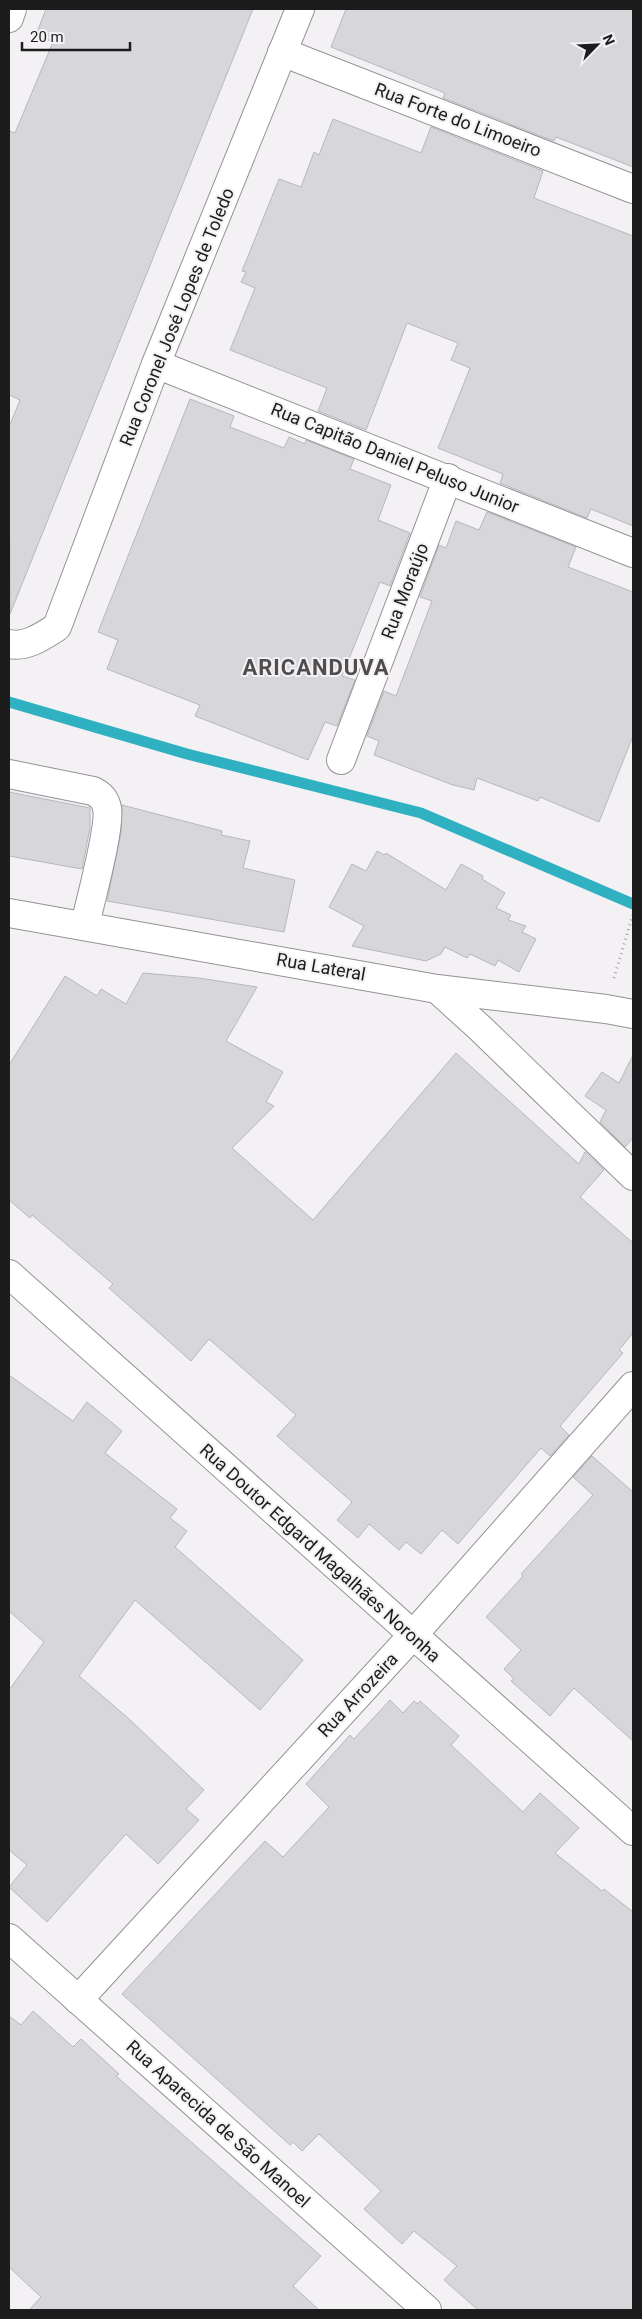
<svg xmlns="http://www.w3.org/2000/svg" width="642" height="2319" font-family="Roboto,sans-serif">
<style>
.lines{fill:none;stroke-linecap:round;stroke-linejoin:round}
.stream{stroke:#2fb1c2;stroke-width:11}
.building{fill:#d7d7db;stroke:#b8b8bb}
.street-casing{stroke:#959295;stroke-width:30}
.path{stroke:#a6a3a6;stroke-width:3;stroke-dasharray:1 4;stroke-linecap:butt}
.street{stroke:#fff;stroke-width:28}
.labels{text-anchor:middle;stroke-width:4;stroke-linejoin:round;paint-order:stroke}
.street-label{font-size:18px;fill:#1d1c1d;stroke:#f4f1f4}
.district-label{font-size:22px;font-weight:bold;letter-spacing:1px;fill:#504d4f;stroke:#f4f1f4}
</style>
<rect width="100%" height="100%" fill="#f4f1f4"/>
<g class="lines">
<path class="stream" d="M9 702 187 754 421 813 633 904"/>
</g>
<g class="building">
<path d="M46 9H253L10 614 9 427 20 400 9 395V131L15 133 53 42 36 35Z"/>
<path d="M346 9H633V167L556 137 554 141 443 98 445 93 331 47Z"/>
<path d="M333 119 421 153 431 127 543 171 534 198 633 236V526L591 509 587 518 500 483 503 474 438 448 470 368 451 360 458 343 407 323 366 430 318 411 327 388 230 350 255 288 241 282 246 272 242 271 279 179 301 187 314 152 319 155Z"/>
<path d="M190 399 234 416 230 427 284 448 289 437 305 444 306 440 354 459 350 469 391 485 378 520 410 533 390 586 380 582 342 676 355 680 337 726 325 722 308 760 195 716 200 705 107 669 118 640 98 632Z"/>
<path d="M487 512 576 547 568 567 633 592V736L599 822 540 797 538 801 477 778 474 790 453 785 374 755 379 741 367 736 384 691 396 696 432 601 420 597 439 545 446 548 456 521 479 530Z"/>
<path d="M9 792 90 808V828L82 869 9 856Z"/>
<path d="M122 805 222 831 221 835 250 841 243 868 295 880 284 932 107 901 121 833Z"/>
<path d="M377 851 384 855 386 853 446 890 461 864 483 876 482 879 505 893 496 908 511 915 508 920 526 926 522 932 536 939 519 972 498 960 495 966 470 954 467 958 445 947 441 954 426 961 352 946 364 926 329 907 352 864 366 871Z"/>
<path d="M143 973 199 978 257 987 226 1041 283 1072 266 1102 274 1106 232 1148 313 1220 456 1053 579 1164 585 1152 604 1170 580 1197 633 1243V1333L619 1350 623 1353 560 1426 569 1435 550 1456 541 1448 458 1544 442 1530 421 1554 406 1542 399 1550 369 1524 358 1538 337 1520 352 1502 277 1436 296 1415 209 1339 191 1361 109 1288 113 1284 32 1215 30 1218 9 1200V1065L65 976 97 996 101 989 126 1004Z"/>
<path d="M633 1055V1138L625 1147 600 1122 606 1110 585 1096 602 1072 619 1083Z"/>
<path d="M9 1375 73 1421 87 1402 122 1431 105 1453 177 1509 170 1518 187 1531 175 1547 303 1660 260 1710 135 1600 79 1676 128 1718 204 1790 186 1809 199 1820 158 1864 126 1834 47 1922 9 1887 27 1865 9 1850V1690L44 1642 9 1611Z"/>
<path d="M592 1456 633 1492V1741L574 1688 550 1716 511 1681 514 1679 504 1669 521 1650 486 1617 523 1576 521 1574 593 1495 573 1477Z"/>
<path d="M390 1700 403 1713 414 1701 418 1704 420 1701 459 1736 451 1745 523 1812 540 1793 579 1828 555 1853 602 1891 604 1889 633 1912V2310H478L444 2280 457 2266 414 2231 402 2244 364 2209 381 2191 319 2134 302 2151 293 2142 290 2145 122 1994 265 1841 283 1857 329 1807 306 1784 350 1735 354 1739Z"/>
<path d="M33 2011 73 2047 81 2039 119 2074 116 2076 321 2256 293 2286 319 2310H29L41 2297 9 2267V2016L21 2025Z"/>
</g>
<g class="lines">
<g class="street-casing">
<g id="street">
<path d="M9 18 12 9"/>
<path d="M282 52 633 189"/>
<path d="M156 364 633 553"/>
<path d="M9 644C26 648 43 636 57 627L156 364 300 9"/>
<path d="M341 760 448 478"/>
<path d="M9 774 93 791C101 795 105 799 107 808 111 826 90 902 85 925"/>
<path d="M9 913 437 989 606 1009 633 1014"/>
<path d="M437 989 480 1028 633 1176"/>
<path d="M9 1274 633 1831"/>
<path d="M9 1938 427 2310"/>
<path d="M78 2000 412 1636 633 1386"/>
</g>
</g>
<path class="path" d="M614 978 633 914"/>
<use href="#street" class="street"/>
</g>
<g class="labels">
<g class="street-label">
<text transform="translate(458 120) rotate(21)" y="6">Rua Forte do Limoeiro</text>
<text transform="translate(177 317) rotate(-68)" y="6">Rua Coronel José Lopes de Toledo</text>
<text transform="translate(395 458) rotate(22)" y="6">Rua Capitão Daniel Peluso Junior</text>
<text transform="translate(405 591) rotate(-69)" y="6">Rua Moraújo</text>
<text transform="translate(321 967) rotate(10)" y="6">Rua Lateral</text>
<text transform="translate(320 1553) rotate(42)" y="6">Rua Doutor Edgard Magalhães Noronha</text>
<text transform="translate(358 1695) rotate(-47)" y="6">Rua Arrozeira</text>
<text transform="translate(218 2124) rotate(42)" y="6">Rua Aparecida de São Manoel</text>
</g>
<g class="district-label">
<text x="316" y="675">ARICANDUVA</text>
</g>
</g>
<rect width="642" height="2319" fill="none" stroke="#1d1c1d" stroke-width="20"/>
<g transform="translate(597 45) rotate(66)" stroke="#f4f1f4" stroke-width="4" paint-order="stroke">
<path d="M0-4L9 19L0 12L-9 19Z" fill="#1d1c1d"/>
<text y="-8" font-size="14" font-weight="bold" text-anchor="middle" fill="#1d1c1d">N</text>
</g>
<path d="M22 42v8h108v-8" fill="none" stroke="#1d1c1d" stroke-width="2.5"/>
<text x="30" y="42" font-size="15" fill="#1d1c1d" stroke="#f4f1f4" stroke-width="4" paint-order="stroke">20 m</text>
</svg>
